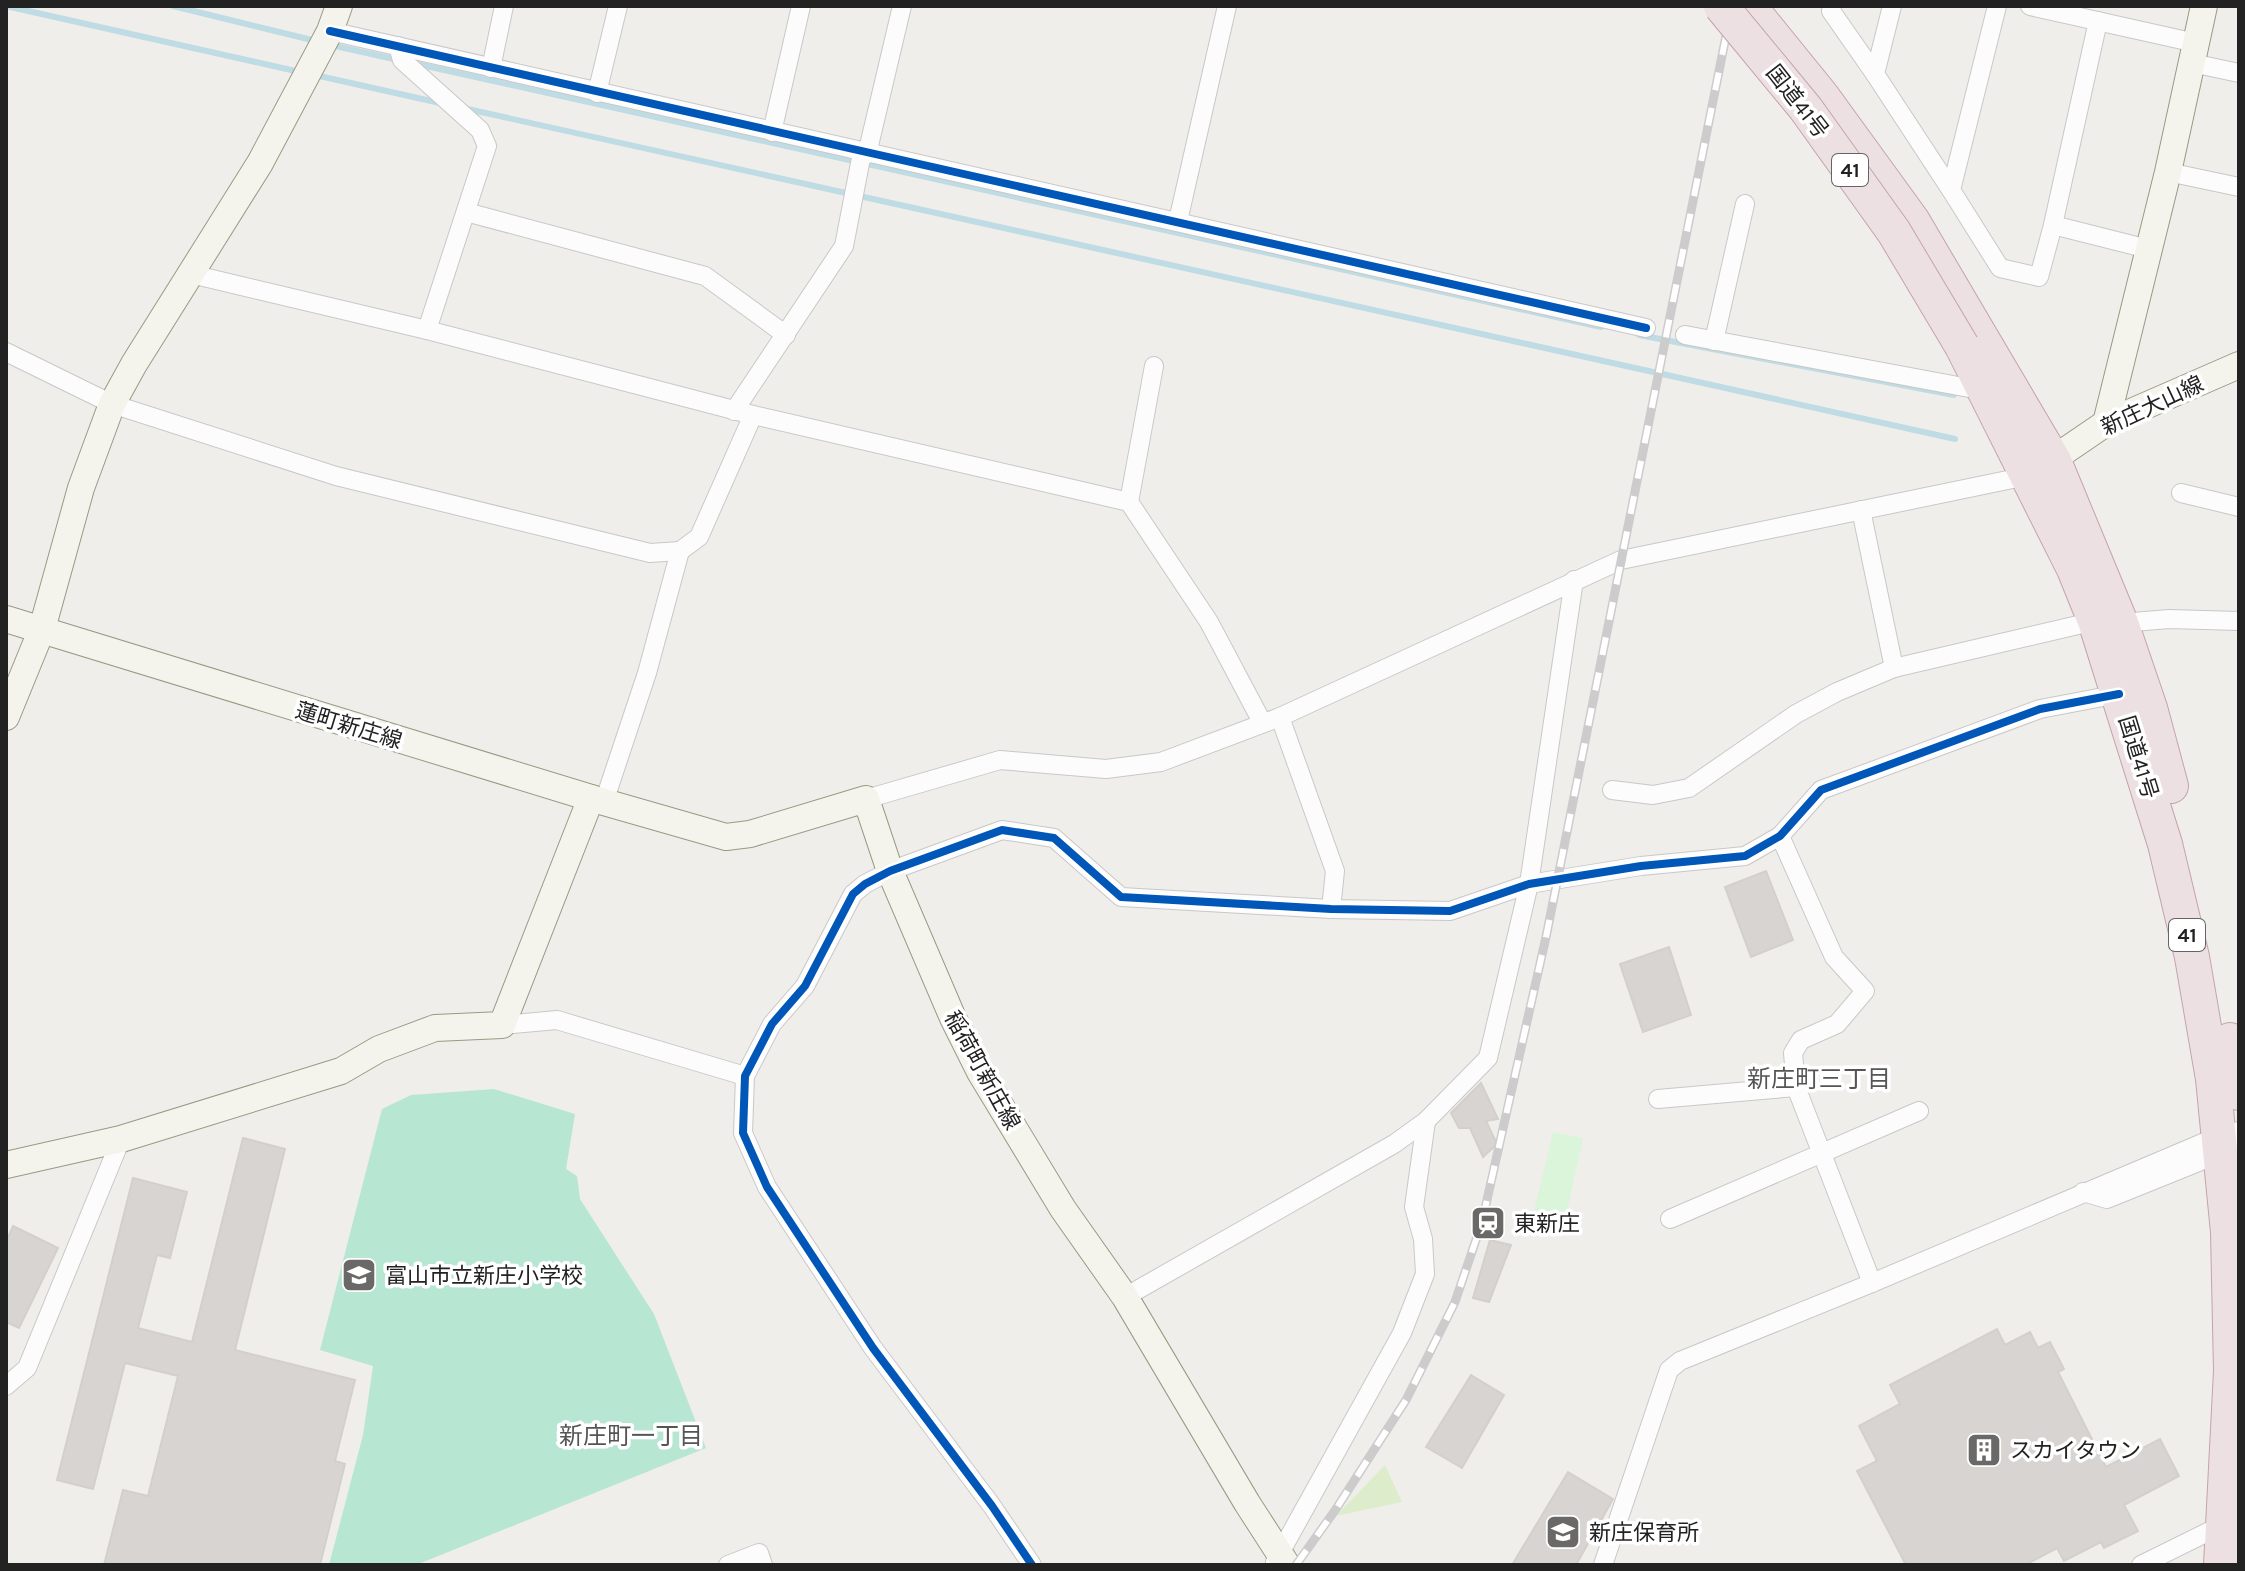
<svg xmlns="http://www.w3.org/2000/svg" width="2245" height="1571" font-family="Karla,'Noto Sans JP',sans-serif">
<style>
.grass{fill:#ddeccb}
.park{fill:#daf5da}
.pitch{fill:#b7e6d2}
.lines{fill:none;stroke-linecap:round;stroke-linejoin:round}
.stream{stroke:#bfdbe3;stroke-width:6}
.building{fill:#d7d4d2;stroke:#d3d0cc;stroke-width:2}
.street-casing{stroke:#c9c8c7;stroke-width:20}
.secondary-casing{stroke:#999a82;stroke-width:28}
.highway-casing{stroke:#c5a2ac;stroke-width:36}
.street{stroke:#fdfcfc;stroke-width:18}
.secondary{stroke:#f4f4ed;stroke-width:26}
.highway{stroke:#ece0e2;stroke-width:34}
.rail-casing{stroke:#ccc;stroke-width:9}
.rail{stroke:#fff;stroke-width:6;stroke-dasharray:18;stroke-linecap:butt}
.highway-bridge-casing{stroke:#c5a2ac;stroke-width:36;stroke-linecap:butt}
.highway-bridge{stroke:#ece0e2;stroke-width:34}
.cycleway-casing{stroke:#fff;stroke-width:13}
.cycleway{stroke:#0057b8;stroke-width:8}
.labels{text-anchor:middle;stroke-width:7;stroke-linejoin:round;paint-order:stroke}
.shield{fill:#fff;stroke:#646464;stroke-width:2}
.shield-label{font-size:20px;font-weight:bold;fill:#222}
.street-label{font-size:22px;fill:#222;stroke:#fff}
.poi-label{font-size:22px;fill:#222;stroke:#fff;text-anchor:start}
.neighbourhood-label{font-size:24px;fill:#555;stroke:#fff}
</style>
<rect width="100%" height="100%" fill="#f0eeeb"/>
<path class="grass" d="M1385 1465 1402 1502 1336 1516Z"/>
<path class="park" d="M1553 1132 1583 1138 1566 1216 1534 1211Z"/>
<path class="pitch" d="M494 1089 575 1114 566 1169 577 1176 580 1199 654 1314 706 1448 416 1565H329L363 1435 373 1366 320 1350 382 1109 411 1095Z"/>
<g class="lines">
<g class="stream">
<path d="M6 6 300 72"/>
<path d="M173 6 316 41"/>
<path d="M331 45 398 60"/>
<path d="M417 64 1601 327"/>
<path d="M315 75 440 103"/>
<path d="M463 108 1955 439"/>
<path d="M1639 335 1954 395"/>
</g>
</g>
<g class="building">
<path d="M1766 871 1793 940 1751 957 1725 887Z"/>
<path d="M1669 947 1691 1015 1643 1032 1620 964Z"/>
<path d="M1481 1083 1498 1119 1486 1121 1497 1144 1483 1157 1470 1128H1459L1451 1113Z"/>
<path d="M243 1138 285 1149 235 1350 355 1380 335 1461 345 1464 320 1565H104L123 1490 148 1496 178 1376 125 1363 93 1489 57 1480 133 1178 187 1192 170 1258 157 1255 138 1328 192 1342Z"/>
<path d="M13 1226 58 1248 19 1328 6 1322V1242Z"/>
<path d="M1490 1240 1511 1245 1489 1302 1473 1298Z"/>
<path d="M1997 1329 2005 1345 2030 1332 2038 1348 2050 1342 2064 1369 2058 1372 2106 1467 2160 1439 2179 1476 2124 1505 2138 1531 2104 1548 2101 1542 2064 1561 2057 1548 2025 1565H1906L1857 1471 1877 1461 1859 1426 1900 1404 1890 1385Z"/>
<path d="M1471 1375 1504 1395 1462 1468 1426 1447Z"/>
<path d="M1568 1472 1613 1499 1576 1565H1512Z"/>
</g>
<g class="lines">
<g class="street-casing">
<g id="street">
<path d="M1832 6 1831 11 1875 74"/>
<path d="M1892 6 1875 74 1951 190"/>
<path d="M1997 6 1951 190 2000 268 2039 277 2053 225"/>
<path d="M2030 6 2196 43"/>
<path d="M2098 21 2053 225 2148 249"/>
<path d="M330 31 1646 328"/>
<path d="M398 46 402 60 480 130 487 146 427 330"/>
<path d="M2192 63 2239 73"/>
<path d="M491 68 504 6"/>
<path d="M597 93 618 6"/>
<path d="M772 132 801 6"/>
<path d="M867 154 902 6"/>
<path d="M2168 172 2239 187"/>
<path d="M466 212 705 276 786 335"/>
<path d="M1178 221 1227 6"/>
<path d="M191 274 427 330 753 415 1129 502 1209 622 1262 722"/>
<path d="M1685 335 1985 391"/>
<path d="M1714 341 1745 204"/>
<path d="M6 352 112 404 336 476 650 553 680 551 699 537 753 415"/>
<path d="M734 411 844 246 862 153"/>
<path d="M2181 493 2239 507"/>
<path d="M1129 502 1154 366"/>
<path d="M2121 623 2169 619 2239 621"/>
<path d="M1894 668 2095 621"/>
<path d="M1280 717 1335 871 1331 909"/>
<path d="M1612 790 1653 795 1689 788 1796 714 1837 692 1894 668 1861 510"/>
<path d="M866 799 1000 760 1106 769 1161 762 1280 717 1621 560 2027 476"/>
<path d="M604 802 647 673 680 551"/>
<path d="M1780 836 1834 957 1865 991 1837 1024 1801 1040 1793 1053 1796 1087 1872 1283"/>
<path d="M502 1025 557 1020 745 1076"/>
<path d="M1658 1099 1796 1087"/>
<path d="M2083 1192 2107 1199 2221 1153 2239 1148"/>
<path d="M1670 1219 1919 1111"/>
<path d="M1125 1297 1394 1144 1426 1121 1488 1058 1529 884 1574 580"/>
<path d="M6 1386 27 1368 121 1139"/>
<path d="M1275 1562 1402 1333 1425 1274 1423 1239 1414 1207 1426 1121"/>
<path d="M728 1565 759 1553 763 1565"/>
<path d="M1032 1565 992 1506 873 1348 767 1187 743 1133 745 1076 772 1024 805 986 853 894 865 884 890 871 1002 830 1054 838 1121 897 1331 909 1450 911 1529 884 1641 866 1745 856 1780 836 1821 790 2040 709 2119 694"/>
<path d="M1603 1565 1669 1370 1680 1361 1872 1283 2219 1136 2239 1131"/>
<path d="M2141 1565 2224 1524"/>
</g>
</g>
<g class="secondary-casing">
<g id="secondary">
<path d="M2106 423 2168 172 2204 6"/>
<path d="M2037 470 2106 423 2239 365"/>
<path d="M6 619 604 802 726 837 750 834 866 799 890 871 953 1018 980 1072 1063 1209 1125 1297 1247 1503 1287 1565"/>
<path d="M6 717 42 629 81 488 112 404 134 364 260 163 330 31 339 6"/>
<path d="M6 1165 121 1139 341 1071 379 1049 435 1028 502 1025 591 798"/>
</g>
</g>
<g class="highway-casing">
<g id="highway">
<path d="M1749 6 1822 96 1912 220 2054 461 2121 623 2150 708 2171 786"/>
<path d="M1962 346 2074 569 2095 621 2165 844 2192 957 2213 1079 2228 1232 2231 1371 2221 1565"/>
<path d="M2230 1040 2239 1093"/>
</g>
</g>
<use href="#street" class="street"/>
<use href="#secondary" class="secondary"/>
<use href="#highway" class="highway"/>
<g class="rail-casing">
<path id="rail" d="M1296 1565 1336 1509 1406 1400 1455 1302 1482 1222 1546 937 1732 6"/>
</g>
<use href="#rail" class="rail"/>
<g class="highway-bridge-casing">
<path id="highway-bridge" d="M1721 6 1806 109 1894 232 1962 346"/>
</g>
<use href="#highway-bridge" class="highway-bridge"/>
<g class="cycleway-casing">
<g id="cycleway">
<path d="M330 31 1646 328"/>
<path d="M1032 1565 992 1506 873 1348 767 1187 743 1133 745 1076 772 1024 805 986 853 894 865 884 890 871 1002 830 1054 838 1121 897 1331 909 1450 911 1529 884 1641 866 1745 856 1780 836 1821 790 2040 709 2119 694"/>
</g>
</g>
<use href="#cycleway" class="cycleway"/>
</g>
<defs>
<g id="station-square" transform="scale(1.8)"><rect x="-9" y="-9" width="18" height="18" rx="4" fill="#6a6968" stroke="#fff"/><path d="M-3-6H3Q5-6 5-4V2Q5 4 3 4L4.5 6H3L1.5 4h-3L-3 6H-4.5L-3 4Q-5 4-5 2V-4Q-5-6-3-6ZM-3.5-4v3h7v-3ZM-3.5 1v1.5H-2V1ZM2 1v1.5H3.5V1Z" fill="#fff"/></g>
<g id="school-square" transform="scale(1.8)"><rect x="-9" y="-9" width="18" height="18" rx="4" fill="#6a6968" stroke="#fff"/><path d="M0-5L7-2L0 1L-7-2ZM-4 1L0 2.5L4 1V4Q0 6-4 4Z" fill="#fff"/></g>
<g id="building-square" transform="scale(1.8)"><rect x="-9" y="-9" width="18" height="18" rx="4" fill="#6a6968" stroke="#fff"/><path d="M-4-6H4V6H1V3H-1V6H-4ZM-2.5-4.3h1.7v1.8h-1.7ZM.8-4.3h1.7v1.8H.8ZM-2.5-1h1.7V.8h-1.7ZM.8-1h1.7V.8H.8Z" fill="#fff"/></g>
</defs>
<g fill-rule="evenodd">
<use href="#station-square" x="1488" y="1223"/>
<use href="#school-square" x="359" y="1275"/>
<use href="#building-square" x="1984" y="1450"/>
<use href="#school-square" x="1563" y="1532"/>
</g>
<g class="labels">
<g class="shield">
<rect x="1832" y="154" width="36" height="32" rx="6"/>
<rect x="2169" y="919" width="36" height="32" rx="6"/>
</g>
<g class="shield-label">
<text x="1850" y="177">41</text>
<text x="2187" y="942">41</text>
</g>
<g class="street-label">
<text transform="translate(1798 101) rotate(52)" y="8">国道41号</text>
<text transform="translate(2152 405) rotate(-25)" y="8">新庄大山線</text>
<text transform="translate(349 725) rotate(17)" y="8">蓮町新庄線</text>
<text transform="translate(2139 757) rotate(73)" y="8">国道41号</text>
<text transform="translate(983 1070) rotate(61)" y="8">稲荷町新庄線</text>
</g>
<g class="poi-label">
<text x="1514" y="1231">東新庄</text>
<text x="385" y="1283">富山市立新庄小学校</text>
<text x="2010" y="1458">スカイタウン</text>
<text x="1589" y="1540">新庄保育所</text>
</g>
<g class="neighbourhood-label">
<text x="1819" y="1087">新庄町三丁目</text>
<text x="631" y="1444">新庄町一丁目</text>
</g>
</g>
<rect width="2245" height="1571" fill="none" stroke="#222222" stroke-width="16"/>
</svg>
